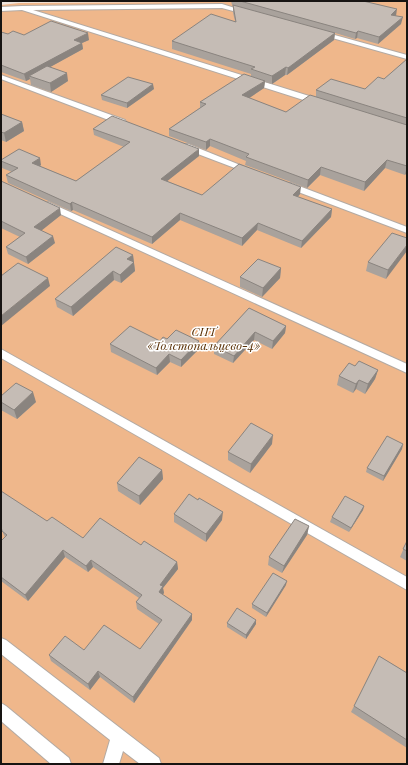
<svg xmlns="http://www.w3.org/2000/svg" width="408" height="765" font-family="'Playfair Display',serif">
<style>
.green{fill:#efb78b}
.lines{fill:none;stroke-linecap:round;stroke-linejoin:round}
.service-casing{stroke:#b3aaa3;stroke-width:2}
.service{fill:#fff;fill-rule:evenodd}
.wall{fill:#a9a29c}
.shaded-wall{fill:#8a847f}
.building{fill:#c5bcb5;stroke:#8a847f}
.labels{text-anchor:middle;stroke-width:3;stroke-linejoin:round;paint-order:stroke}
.park-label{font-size:12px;font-style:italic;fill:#5a3106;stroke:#fff}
</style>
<rect width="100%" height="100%" fill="#f0e6df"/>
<path class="green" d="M188 1H407V764H1V5L19 3 190 2Z"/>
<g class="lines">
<g class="service-casing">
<g id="service">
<path d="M222 4 251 13 248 15 222 8 33 10 322 100V104H316L22 10 1 11V7L22 6Z"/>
<path d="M320 31 407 55V59L318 34 317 33Z"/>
<path d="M1 75 125 120 126 122 122 124H119L1 79Z"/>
<path d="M182 144H188L255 171 251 173H248L182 148Z"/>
<path d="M285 183H291L407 227V233L285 187 284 185Z"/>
<path d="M48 202 407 364V373L45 207 44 205Z"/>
<path d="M1 349 407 577V590L1 358Z"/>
<path d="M1 638 6 640 159 758 161 764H140L123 751 119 764H103L110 740 1 654Z"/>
<path d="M1 703 6 706 69 758 71 764H51L1 721Z"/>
</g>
</g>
<use href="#service" class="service"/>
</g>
<g class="wall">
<path d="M231 1H363L396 16 401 24 378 44 357 38 355 39 335 33 334 40 287 75H285L272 84 265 82 264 88 249 98 286 112 316 97V90L365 89 384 79 407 59V172L405 175 385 168 364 191 320 175 307 188 245 165 246 161 210 146 206 150 169 136V129L200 108V102L251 76V74L172 49V41L235 21 233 13V6L232 5Z"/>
<path d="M1 32 8 34 89 40 82 43 83 49 50 67 68 81 51 92 31 85 30 79 26 81 1 72Z"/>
<path d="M154 89 127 108 102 100 101 95Z"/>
<path d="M1 114 22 122 24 131 6 142 1 140Z"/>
<path d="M93 129 199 156 167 181 202 195 300 194 298 197 332 209 331 217 301 248 257 230 242 246 180 220 152 244 73 210 71 211 8 183 6 175 12 172 2 168 1 160 41 165 40 166 76 181 124 147 94 135Z"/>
<path d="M1 181 61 215 41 230 55 243 28 264 8 254 6 247 20 237 1 228Z"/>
<path d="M407 238 386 279 366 271 368 262Z"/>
<path d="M133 255 135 271 121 283 114 280 73 316 57 307 55 299Z"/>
<path d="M281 268 280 278 262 297 240 287V277Z"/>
<path d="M249 308 286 326 285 333 272 349 254 340 233 363 214 354V346Z"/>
<path d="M167 339 199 341V349L181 367 170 362 157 375 111 352 110 344 160 341Z"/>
<path d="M355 366 378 370 375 379 365 394 356 389 353 393 337 385 339 376Z"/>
<path d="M1 396 36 402 17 419 1 410Z"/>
<path d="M272 444 250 473 228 460V452Z"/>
<path d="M403 444 402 449 383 481 366 472 367 468Z"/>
<path d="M162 470 163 479 140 505 118 491 117 483Z"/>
<path d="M364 506 363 510 349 532 330 522 332 517Z"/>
<path d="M174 514 222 520 206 542 174 522Z"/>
<path d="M47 521 83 538 141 545 177 562 178 569 163 588 164 593 162 595 192 614V620L134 703 100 677 90 690 51 661 49 655 84 650 140 649 159 624 137 609 136 602 139 598 93 567 88 572 65 557 28 601 1 581V541L5 537 2 531Z"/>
<path d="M309 526 307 535 282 573 268 565 269 557Z"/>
<path d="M407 541V561L400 557Z"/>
<path d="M286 585 266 617 252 608V604Z"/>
<path d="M256 620V624L246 639 227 627V623Z"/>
<path d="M379 656 407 673V748L351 712Z"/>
</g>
<g class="shaded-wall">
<path d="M397 9 396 16 391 15Z"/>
<path d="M403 17 401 24 378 44 379 37Z"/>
<path d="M358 31 357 38 355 39 356 33Z"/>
<path d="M88 33 89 40 82 43 83 49 32 77 29 76 30 79 26 81 24 74 74 40Z"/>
<path d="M335 33 334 40 287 75 288 68Z"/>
<path d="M286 67 285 75 272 84V76Z"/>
<path d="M67 73 68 81 51 92 50 83Z"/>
<path d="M265 81 264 88 242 103V95Z"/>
<path d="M153 84 154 89 127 108V103Z"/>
<path d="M22 122 24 131 6 142 4 133Z"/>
<path d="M210 139V146L206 150V142Z"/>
<path d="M199 149V156L161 186V179Z"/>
<path d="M40 158 41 165 34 170 32 163Z"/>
<path d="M387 160 385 168 364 191 365 182Z"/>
<path d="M407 166V172L405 175Z"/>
<path d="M321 167 320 175 307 188 308 180Z"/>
<path d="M301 187 300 194 293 202V195Z"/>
<path d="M72 202 73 210 71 211 70 204Z"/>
<path d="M60 208 61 215 36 235 34 227Z"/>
<path d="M332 209 331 217 301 248 302 241Z"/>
<path d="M180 213V220L152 244V237Z"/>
<path d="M258 223 257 230 242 246V238Z"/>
<path d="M53 236 55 243 28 264 26 257Z"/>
<path d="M407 245V251L386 279 388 270Z"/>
<path d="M133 255 135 271 121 283 120 275 127 259Z"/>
<path d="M281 268 280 278 262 297 263 288Z"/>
<path d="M113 271 114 280 73 316 71 307Z"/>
<path d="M48 278 50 286 1 326V316Z"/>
<path d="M286 326 285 333 272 349 273 341Z"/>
<path d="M255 332 254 340 233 363 234 356Z"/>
<path d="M199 341V349L181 367V360Z"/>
<path d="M169 354 170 362 157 375 156 368Z"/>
<path d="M378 370 375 379 365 394 368 384Z"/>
<path d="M359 380 356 389 353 393 356 384Z"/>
<path d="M33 392 36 402 17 419 14 410Z"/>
<path d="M273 435 272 444 250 473 251 464Z"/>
<path d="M403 444 402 449 383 481 384 476Z"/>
<path d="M162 470 163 479 140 505 139 496Z"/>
<path d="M364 506 363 510 349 532 351 528Z"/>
<path d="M223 512 222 520 206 542V534Z"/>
<path d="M309 526 307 535 282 573 284 566Z"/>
<path d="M63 550 65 557 28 601 25 595Z"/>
<path d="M91 560 93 567 88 572 86 566Z"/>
<path d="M177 562 178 569 163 588 164 593 159 599V592L160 585Z"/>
<path d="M287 581 286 585 266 617 267 613Z"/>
<path d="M192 614V620L134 703 133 697Z"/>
<path d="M256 620V624L246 639V635Z"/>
<path d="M98 671 100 677 90 690 88 684Z"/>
</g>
<g class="building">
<path d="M240 1H363L397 9 391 15 403 17 379 37 358 31 356 33Z"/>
<path d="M233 5 335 33 288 68 286 67 272 76 251 69 255 67 172 41 211 14 236 22Z"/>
<path d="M51 21 88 33 74 40 82 43 24 74 1 65V32L8 34 13 31 24 35Z"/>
<path d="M407 59V118L316 90 331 79 365 89 378 77 384 79Z"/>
<path d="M47 66 67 73 50 83 29 76Z"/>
<path d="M244 74 265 81 242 95 286 112 310 95 407 125V166L387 160 365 182 321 167 308 180 246 157 249 154 210 139 206 142 169 129 206 104 200 102Z"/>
<path d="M128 77 153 84 127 103 101 95Z"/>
<path d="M1 114 22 122 4 133 1 132Z"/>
<path d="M112 116 199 149 161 179 202 195 239 164 301 187 293 195 332 209 302 241 258 223 242 238 180 213 152 237 72 202 70 204 6 175 18 168 1 161V160L19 149 40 158 32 163 76 181 130 142 93 129Z"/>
<path d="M1 181 60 208 34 227 53 236 26 257 6 247 25 233 1 221Z"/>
<path d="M392 233 407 238V245L388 270 368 262Z"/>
<path d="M116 247 133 255 127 259 134 262 120 275 113 271 71 307 55 299Z"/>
<path d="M258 259 281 268 263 288 240 277Z"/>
<path d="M18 263 48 278 1 316V276Z"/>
<path d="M249 308 286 326 273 341 255 332 234 356 214 346Z"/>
<path d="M130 326 160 341 163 337 167 339 176 330 199 341 181 360 169 354 156 368 110 344Z"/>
<path d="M359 361 378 370 368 384 359 380 356 384 339 376 349 363 355 366Z"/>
<path d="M16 383 33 392 14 410 1 402V396Z"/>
<path d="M251 423 273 435 251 464 228 452Z"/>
<path d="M387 436 403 444 384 476 367 468Z"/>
<path d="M139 457 162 470 139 496 117 483Z"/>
<path d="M1 491 47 521 52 517 83 538 100 518 141 545 144 541 177 562 160 585 163 586 159 592 192 614 133 697 98 671 88 684 49 655 65 636 84 650 104 625 140 649 162 620 136 602 142 595 91 560 86 566 63 550 25 595 1 577V541L7 535 2 531 1 526Z"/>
<path d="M189 494 198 500 199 498 223 512 206 534 174 514Z"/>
<path d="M345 496 364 506 351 528 332 517Z"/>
<path d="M295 519 309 526 284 566 269 557Z"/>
<path d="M407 541V551L403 549Z"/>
<path d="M273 573 287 581 267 613 252 604Z"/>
<path d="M237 608 256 620 246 635 227 623Z"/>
<path d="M379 656 407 673V740L354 706Z"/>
</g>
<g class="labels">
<g class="park-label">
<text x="204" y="336">СНТ<tspan x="204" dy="14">«Толстопальцево-4»</tspan></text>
</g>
</g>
<rect width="408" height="765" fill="none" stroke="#171412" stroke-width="4"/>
</svg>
